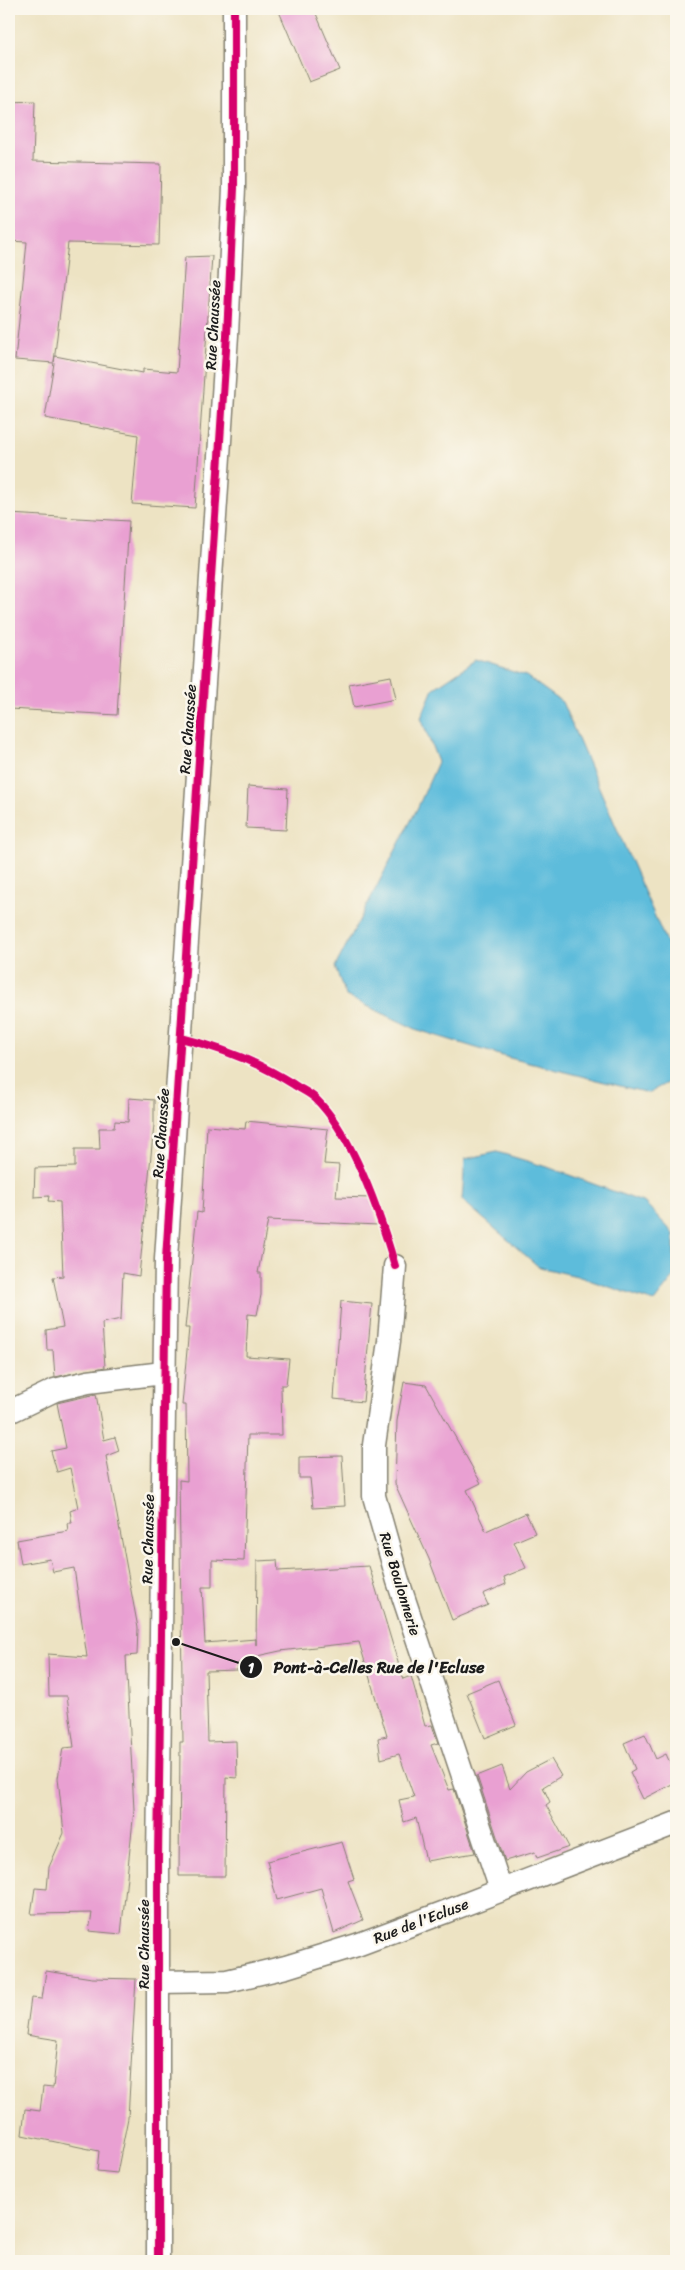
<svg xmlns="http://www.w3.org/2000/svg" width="685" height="2270" font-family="Sriracha,sans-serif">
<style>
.water{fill:#5dbcdb;stroke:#3c6c7c}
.building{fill:#e9a0d2}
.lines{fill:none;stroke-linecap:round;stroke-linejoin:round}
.street-casing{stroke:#848070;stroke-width:25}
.path{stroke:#848070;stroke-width:3;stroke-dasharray:1 4;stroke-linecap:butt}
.street{stroke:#fff;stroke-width:22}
.cycleway-casing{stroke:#fbf7ec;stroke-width:11}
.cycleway{stroke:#d6006c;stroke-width:8}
.labels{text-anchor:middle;stroke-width:5;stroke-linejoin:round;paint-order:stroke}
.street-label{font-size:15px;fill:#1c1c1c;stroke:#fbf7ec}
.leader{fill:none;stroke:#1c1c1c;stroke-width:2}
.callout-dot{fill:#1c1c1c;stroke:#fbf7ec;stroke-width:2}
.mark-label{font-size:15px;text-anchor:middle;font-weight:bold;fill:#fff}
.callout-label{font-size:16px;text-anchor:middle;font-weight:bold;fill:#1c1c1c;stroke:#fbf7ec;stroke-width:5;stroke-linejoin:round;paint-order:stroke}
</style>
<rect width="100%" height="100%" fill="#fbf7ec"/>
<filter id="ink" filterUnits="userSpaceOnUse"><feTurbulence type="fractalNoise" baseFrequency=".02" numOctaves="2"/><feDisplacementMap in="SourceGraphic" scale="10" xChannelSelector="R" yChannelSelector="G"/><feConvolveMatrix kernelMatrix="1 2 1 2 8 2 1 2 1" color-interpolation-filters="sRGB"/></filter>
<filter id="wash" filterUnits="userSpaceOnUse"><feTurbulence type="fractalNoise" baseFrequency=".0096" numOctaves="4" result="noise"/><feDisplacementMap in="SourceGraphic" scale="20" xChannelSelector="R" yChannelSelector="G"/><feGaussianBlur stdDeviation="1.12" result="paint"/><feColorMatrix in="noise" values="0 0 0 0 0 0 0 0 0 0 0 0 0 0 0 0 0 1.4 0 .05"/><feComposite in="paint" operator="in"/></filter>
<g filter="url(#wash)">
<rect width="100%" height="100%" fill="#ede3c3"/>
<g class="water">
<path d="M476 660 526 676 562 702 676 965V1078L648 1093 506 1057 418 1030 346 996 335 967 418 807 438 762 421 718 433 689Z"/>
<path d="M497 1152 550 1168 645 1203 674 1234V1277L654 1302 577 1276 539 1267 462 1200 465 1159Z"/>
</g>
<g id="blocks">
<g class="building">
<path d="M278 9H314L340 70 309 82Z"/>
<path d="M35 101 33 161 161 164 159 245 68 243 54 362 55 356 143 373V369L177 372 185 257 212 256 195 508 132 504 138 435 45 418 54 363 15 360 27 242 9 241V102Z"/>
<path d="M9 514 129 521 117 715 9 709Z"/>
<path d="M391 676 396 699 354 707 349 684Z"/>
<path d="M248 786 288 789 286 830 246 828Z"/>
<path d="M129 1098 154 1100V1125L139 1276 123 1273 121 1319 102 1323 105 1367 55 1377 53 1350H47L46 1330 63 1327 53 1277 63 1276 60 1202 48 1201 49 1196 34 1197 35 1168 75 1167V1149H100L99 1128H114L115 1121 128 1122Z"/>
<path d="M246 1121 328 1129 324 1164 339 1165 336 1197 371 1198 378 1225 268 1220 258 1273H261V1295L257 1315 248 1314 246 1356 289 1359 286 1385H281L282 1435H248L244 1561 212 1560V1587H202L205 1643 256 1639V1645L257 1561 277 1560 278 1571 369 1566 403 1679 411 1676 425 1726 432 1725 438 1743 431 1745 449 1790 454 1789 475 1853 426 1861 416 1818 404 1822 399 1800 414 1797 399 1754 381 1759 378 1738 387 1736 359 1642 280 1651 257 1656 258 1661 238 1663V1670L206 1671 208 1742 236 1741 237 1778 226 1777 225 1876H179L180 1742H183L179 1480 187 1481 186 1405H182L189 1328H185L197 1212 202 1213 207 1126 245 1129Z"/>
<path d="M341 1301 372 1304 363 1402 334 1399Z"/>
<path d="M404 1382 426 1385 481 1483 467 1490 486 1531 526 1513 535 1533 514 1542 526 1568 504 1577 506 1584 483 1594 488 1605 452 1620 429 1559 395 1484 397 1421Z"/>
<path d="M96 1394 104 1440 115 1437 119 1451 106 1456 138 1628 137 1655 126 1656 134 1810 121 1934 89 1931 92 1913 31 1914 35 1888 47 1889 49 1867 64 1833 58 1778 63 1748 74 1747 67 1696H49L48 1654 87 1657 74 1568 53 1572 50 1559 21 1564 17 1540 68 1531 67 1523H72L70 1511 78 1508 70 1468 57 1472 51 1451 66 1448 57 1403Z"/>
<path d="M342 1456 345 1506 313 1508 310 1478H299V1457Z"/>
<path d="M498 1680 516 1725 485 1738 467 1693Z"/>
<path d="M645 1734 656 1759 666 1754 676 1776V1782L643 1799 630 1772 635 1769 624 1743Z"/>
<path d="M551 1759 561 1776 543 1787 550 1802 546 1805 569 1847 537 1858 535 1852 505 1861 477 1776 502 1766 510 1789 526 1772Z"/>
<path d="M342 1842 354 1879 348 1881 363 1920 334 1933 321 1888 277 1900 267 1861Z"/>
<path d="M46 1971 92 1978 136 1979 128 2118 117 2173 97 2171 99 2151 22 2135 25 2109 40 2111 43 2087 53 2088 58 2040 26 2035 31 1998 42 1999Z"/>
</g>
</g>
</g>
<g filter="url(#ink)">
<use href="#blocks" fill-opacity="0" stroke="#848070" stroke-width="1"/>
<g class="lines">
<g class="street-casing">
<g id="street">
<path d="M395 1266 389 1341 374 1445V1496L398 1581 501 1890"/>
<path d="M9 1412 55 1390 88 1382 163 1373"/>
<path d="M157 1982 227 1981 286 1967 357 1945 445 1912 676 1823"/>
<path d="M158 2261V1859L166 1259 227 335 234 188V9"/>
</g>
</g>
<path class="path" d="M204 1044C237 1052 268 1068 297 1086 303 1090 311 1094 316 1099 353 1136 373 1195 389 1244"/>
<use href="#street" class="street"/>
<g class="cycleway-casing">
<g id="cycleway">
<path d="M181 1038C222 1048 258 1062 293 1084 300 1089 310 1093 316 1099 354 1137 380 1214 395 1266"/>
<path d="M158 2261V1859L166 1259 227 335 234 188V9"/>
</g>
</g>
<use href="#cycleway" class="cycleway"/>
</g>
</g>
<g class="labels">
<g class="street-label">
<text transform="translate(213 325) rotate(-87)" y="5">Rue Chaussée</text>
<text transform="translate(188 729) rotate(-86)" y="5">Rue Chaussée</text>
<text transform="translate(161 1133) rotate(-86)" y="5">Rue Chaussée</text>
<text transform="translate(148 1539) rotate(-89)" y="5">Rue Chaussée</text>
<text transform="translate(400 1584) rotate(73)" y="5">Rue Boulonnerie</text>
<text transform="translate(421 1921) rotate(-21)" y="5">Rue de l'Ecluse</text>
<text transform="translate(144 1944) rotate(-90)" y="5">Rue Chaussée</text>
</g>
</g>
<path class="leader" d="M176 1642L251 1667"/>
<g class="callout-dot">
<circle cx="176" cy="1642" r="5"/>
<circle cx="251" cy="1667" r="12"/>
</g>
<g class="mark-label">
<text x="251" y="1673">1</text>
</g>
<g class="callout-label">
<text x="379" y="1673">Pont-à-Celles Rue de l'Ecluse</text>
</g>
<rect width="685" height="2270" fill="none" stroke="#fbf7ec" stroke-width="30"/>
</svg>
